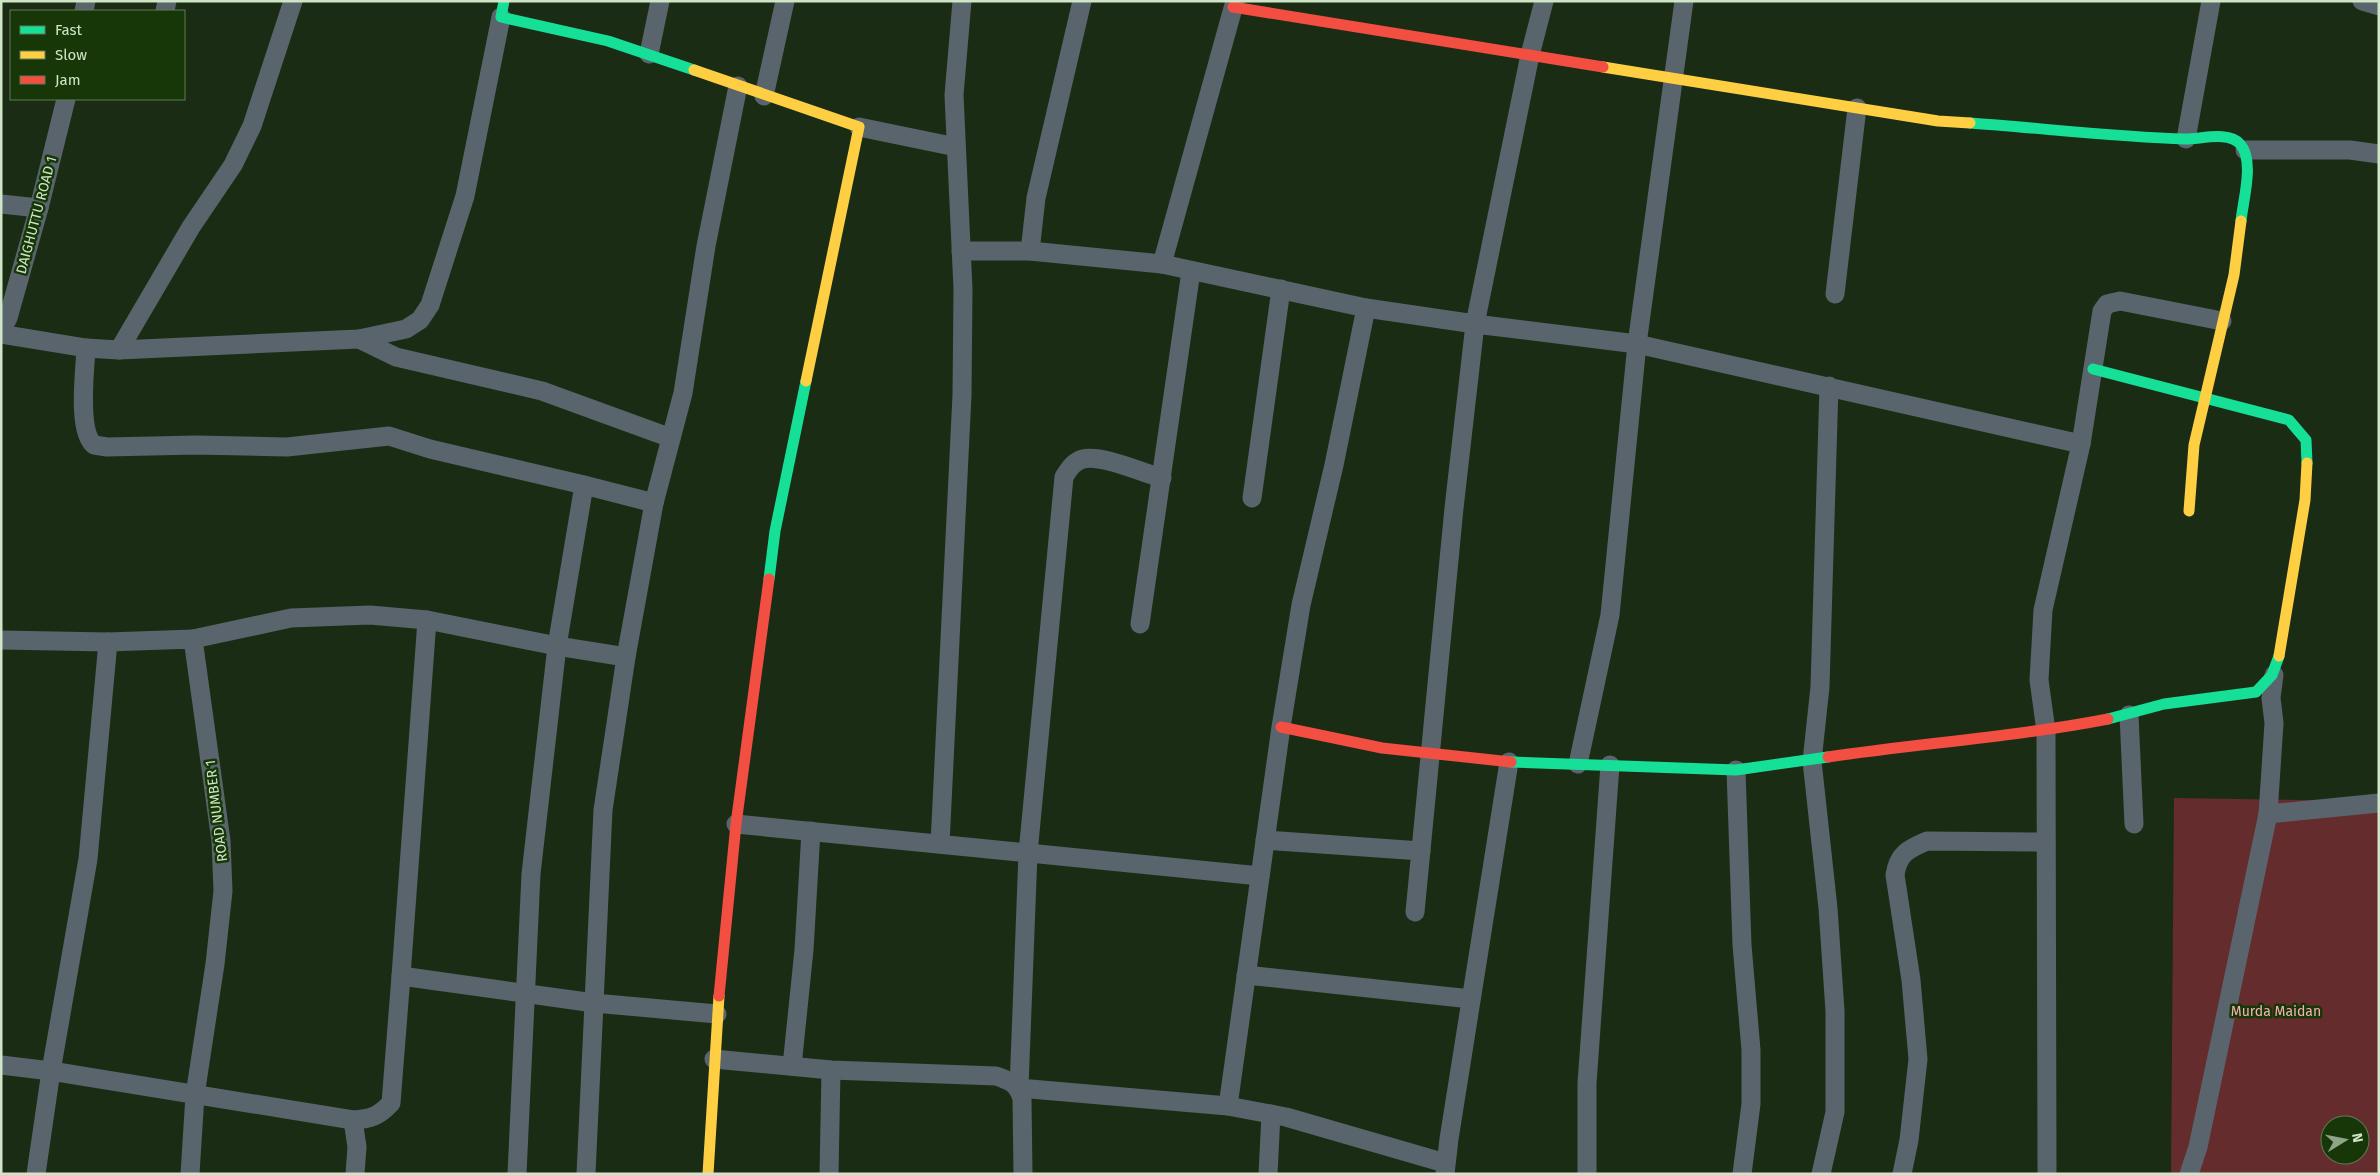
<svg xmlns="http://www.w3.org/2000/svg" width="2380" height="1175" font-family="'Fira Sans',sans-serif">
<style>
.green{fill:#642c2d;fill-rule:evenodd}
.lines{fill:none;stroke-linecap:round;stroke-linejoin:round}
.street{stroke:#59646c;stroke-width:19}
.fast{stroke:#16e098;stroke-width:11}
.slow{stroke:#ffcf43;stroke-width:11}
.jam{stroke:#f24e42;stroke-width:11}
.labels{text-anchor:middle;stroke-width:5;stroke-linejoin:round;paint-order:stroke}
.street-label{font-size:14px;fill:#cee6c6;stroke:#173709}
.park-label{font-size:14px;fill:#f4b2b3;stroke:#173709}
</style>
<rect width="100%" height="100%" fill="#1b2c14"/>
<path class="green" d="M2174 798 2379 801V1174H2171ZM2330 1125H2360V1155H2330Z"/>
<g class="lines">
<g class="street">
<path d="M2362 1 2379 6"/>
<path d="M84 11 86 1"/>
<path d="M165 11 167 1"/>
<path d="M649 54 660 1"/>
<path d="M764 96 785 1"/>
<path d="M859 127 956 147"/>
<path d="M2186 139 2211 1"/>
<path d="M2245 150H2350L2379 154"/>
<path d="M1 204 39 208"/>
<path d="M961 251H1030L1162 264 1366 308 1475 324 1637 344 2081 444"/>
<path d="M1030 251 1036 198 1082 1"/>
<path d="M1162 264 1235 1"/>
<path d="M1835 294 1857 108"/>
<path d="M1 330 8 318 39 208 66 99"/>
<path d="M1 334 86 348 119 350 191 227 233 165 252 126 293 1"/>
<path d="M359 339 396 357 542 391 671 438"/>
<path d="M86 348C85 371 77 431 94 445L107 447 196 445 287 447 389 436 430 449 584 485 654 503"/>
<path d="M119 350 359 339 406 329 420 320 430 305 465 196 501 17"/>
<path d="M1162 478C1143 473 1101 454 1083 459 1073 462 1069 469 1064 477L1028 853 1019 1088 1228 1106 1286 1117 1445 1163"/>
<path d="M1252 498 1281 289"/>
<path d="M427 620 557 646 626 657"/>
<path d="M1140 624 1191 271"/>
<path d="M193 639 291 618 370 615 427 620 401 976 594 1003 586 1174"/>
<path d="M1 640 108 642 193 639 221 841 223 891 215 964 195 1095 190 1174"/>
<path d="M2129 715 2134 824"/>
<path d="M1578 764 1610 615 1637 344 1684 1"/>
<path d="M1736 770 1742 945 1751 1050V1104L1742 1174"/>
<path d="M2268 814 2379 803"/>
<path d="M736 824 1260 876"/>
<path d="M1265 840 1421 851"/>
<path d="M940 844 962 395 963 289 954 95 962 1"/>
<path d="M1415 912 1454 508 1475 324 1530 55 1544 1"/>
<path d="M1246 975 1471 999"/>
<path d="M717 1014 594 1003 603 810 626 657 654 503 683 393 706 246 738 86"/>
<path d="M714 1059 831 1070 996 1076C1011 1081 1018 1084 1022 1099L1023 1174"/>
<path d="M1 1065 51 1071 353 1120C371 1119 379 1116 391 1103L401 976"/>
<path d="M792 1066 804 950 811 831"/>
<path d="M1228 1106 1281 727 1301 605 1334 465 1366 308"/>
<path d="M353 1120 357 1147 355 1174"/>
<path d="M36 1174 51 1071 88 859 108 642"/>
<path d="M517 1174 531 874 557 646 584 485"/>
<path d="M829 1174 831 1070"/>
<path d="M1268 1174 1271 1114"/>
<path d="M1445 1174 1449 1139 1509 762"/>
<path d="M1587 1174V1083L1610 765"/>
<path d="M1821 1174 1835 1112V1011L1828 908 1812 761 1820 687 1829 386"/>
<path d="M1902 1174 1909 1140 1918 1059 1911 980 1895 875C1898 854 1908 849 1927 841L2046 842"/>
<path d="M2047 1174 2046 731 2039 680 2043 610 2081 444 2102 311 2107 304 2120 301 2222 321"/>
<path d="M2189 1174 2198 1147 2268 814 2274 723 2271 698 2274 675"/>
</g>
<g class="fast">
<path d="M504 1 501 17 608 41 694 70"/>
<path d="M1970 123C2041 128 2114 137 2186 139 2201 139 2229 131 2240 144 2255 160 2243 200 2241 221"/>
<path d="M2093 369 2289 420 2306 440 2307 463"/>
<path d="M769 579 775 531 806 381"/>
<path d="M2108 719 2164 704 2256 692 2272 675 2279 656"/>
<path d="M1511 762 1736 770 1828 757"/>
</g>
<g class="slow">
<path d="M1603 67 1938 121 1970 123"/>
<path d="M694 70 859 127 806 381"/>
<path d="M2189 511 2194 445 2234 275 2241 221"/>
<path d="M2279 656 2305 500 2307 463"/>
<path d="M708 1174 719 996"/>
</g>
<g class="jam">
<path d="M1233 7 1603 67"/>
<path d="M1281 727 1382 748 1511 762"/>
<path d="M1828 757C1921 743 2015 737 2108 719"/>
<path d="M719 996 736 824 769 579"/>
</g>
</g>
<g class="labels">
<g class="street-label">
<text transform="translate(36 215) rotate(-75)" y="5">DAIGHUTTU ROAD 1</text>
<text transform="translate(216 811) rotate(-97)" y="5">ROAD NUMBER 1</text>
</g>
<g class="park-label">
<text x="2276" y="1016">Murda Maidan</text>
</g>
</g>
<rect width="2380" height="1175" fill="none" stroke="#cee6c6" stroke-width="5"/>
<rect x="10" y="10" width="175" height="90" fill="#173709" stroke="#607d55"/>
<rect x="20" y="26" width="25" height="8" fill="#16e098" stroke="#607d55"/>
<text x="55" y="35" font-size="15" fill="#cee6c6">Fast</text>
<rect x="20" y="51" width="25" height="8" fill="#ffcf43" stroke="#607d55"/>
<text x="55" y="60" font-size="15" fill="#cee6c6">Slow</text>
<rect x="20" y="76" width="25" height="8" fill="#f24e42" stroke="#607d55"/>
<text x="55" y="85" font-size="15" fill="#cee6c6">Jam</text>
<g transform="translate(2345 1140) rotate(80)"><circle r="24" fill="#173709" stroke="#607d55"/>
<path d="M0-4L9 19L0 12L-9 19Z" fill="#8fa588"/>
<text y="-8" font-size="14" font-weight="bold" text-anchor="middle" fill="#cee6c6">N</text>
</g>
</svg>
